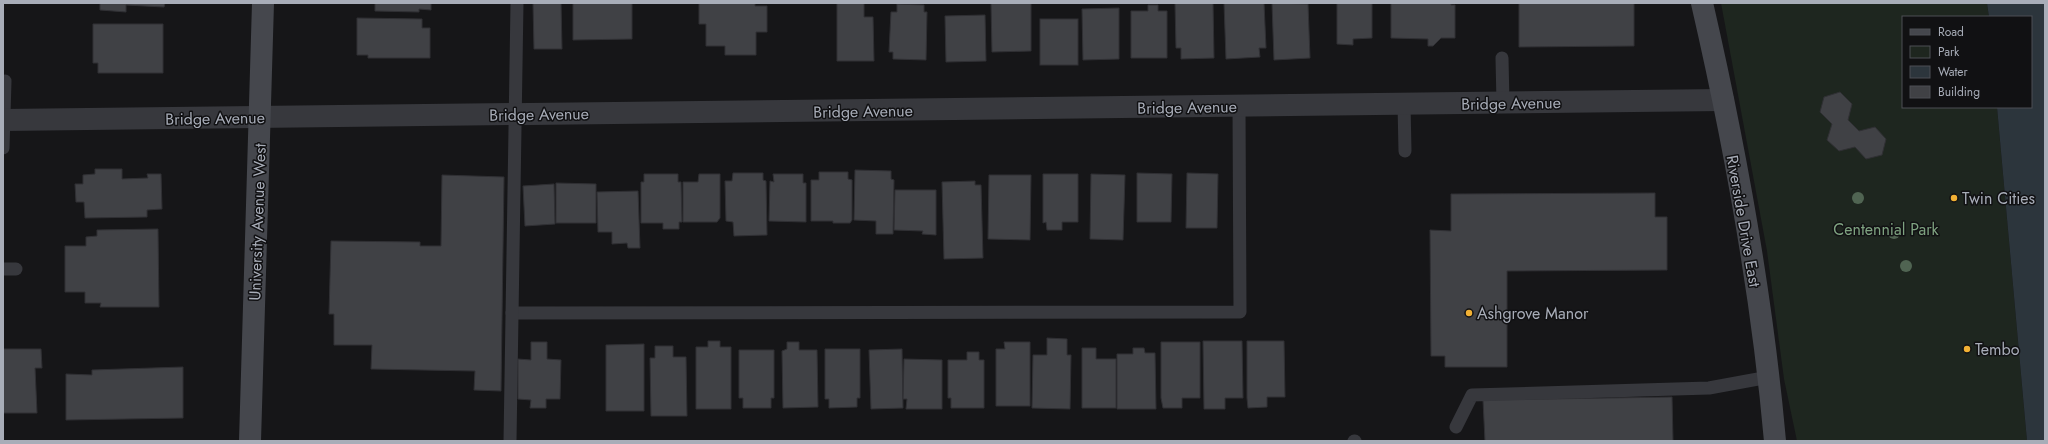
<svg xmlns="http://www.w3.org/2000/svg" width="2048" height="444" font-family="Jost,sans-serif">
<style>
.green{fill:#1e261f}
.water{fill:#2c353c}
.building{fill:#404145;stroke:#303034}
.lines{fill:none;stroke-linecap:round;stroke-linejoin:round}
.lane{stroke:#37383d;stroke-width:13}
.street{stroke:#37383d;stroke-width:22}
.secondary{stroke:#45474d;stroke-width:22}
.tree{fill:#506452}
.poi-dot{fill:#f2b134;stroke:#111113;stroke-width:1.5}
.labels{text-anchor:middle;stroke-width:3;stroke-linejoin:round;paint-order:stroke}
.street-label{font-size:16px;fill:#a8adb8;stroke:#111113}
.poi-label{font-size:16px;fill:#a8adb8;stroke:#111113;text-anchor:start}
.park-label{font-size:16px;fill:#7fa381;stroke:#111113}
</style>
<rect width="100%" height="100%" fill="#161618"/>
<path class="green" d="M1721 3H1987L1989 17H1903V107H1997L2027 441H1797L1784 379 1767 251Z"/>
<path class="water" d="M1987 3H2045V441H2027L1997 107H2031V17H1989Z"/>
<g class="building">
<path d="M100 3H165L164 7 126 5V12L100 10Z"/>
<path d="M372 3H431V10L419 9V12L375 11V3Z"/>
<path d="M533 3H561L562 49H534Z"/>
<path d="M573 3H632V39L573 40Z"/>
<path d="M699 3H755V6H767V32H756V55H725V46H706V24H699Z"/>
<path d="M837 3H864V17H873L874 61H837Z"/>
<path d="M991 3H1031V51L992 52Z"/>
<path d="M1175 3H1213L1214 58 1181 59V48H1176Z"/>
<path d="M1224 3H1264L1266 48H1259L1260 57 1226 59Z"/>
<path d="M1272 3 1308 4 1310 58 1274 60Z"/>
<path d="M1337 3H1372V38L1353 39V45L1337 44Z"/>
<path d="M1391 3H1451V5H1455V38H1441L1433 46H1428V39L1391 38Z"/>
<path d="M1519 3H1634V46L1519 47Z"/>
<path d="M897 4 924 5V12H927L926 60 893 59V52H889L891 12H897Z"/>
<path d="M1148 5H1158V11H1167V58H1131V11H1148Z"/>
<path d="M1119 8V59L1083 60 1082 9Z"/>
<path d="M985 15 986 61 946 62 945 16Z"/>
<path d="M357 18 422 19V28H430V58H368V55H357Z"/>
<rect x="1040" y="19" width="38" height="46"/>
<path d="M93 24H163V73H98V63H93Z"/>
<path d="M1840 92 1852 104 1848 120 1859 131 1875 127 1886 139 1882 155 1866 159 1855 147 1839 151 1827 140 1832 124 1820 112 1824 97Z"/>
<path d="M95 169H122V179L148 178 147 174H161L162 209 147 210V217L85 218 84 202H76L75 184H83V175L95 174Z"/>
<path d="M855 170 891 171V179L894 180 893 234H876V221L854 220Z"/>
<path d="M819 172H848V179L852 180V220L850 223H833V221H811V180H819Z"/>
<path d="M733 173H763V180L766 181 767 235 734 236 733 222 726 221 725 181H732Z"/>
<path d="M1137 173 1172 174 1171 222H1137Z"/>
<path d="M1187 173 1218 174 1217 228H1186Z"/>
<path d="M644 174H678V182H681L682 222H679V229H663V223H641V182H644Z"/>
<path d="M699 174H720V218L717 222H683V182H698Z"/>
<path d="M773 174H803V183H806V222L769 221 770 181 774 182Z"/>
<path d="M1043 174H1078V222H1062V230H1047L1046 222 1043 223Z"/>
<path d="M1091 174 1125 175 1123 240 1090 239Z"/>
<path d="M442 175 504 177 501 391 474 390 475 371 371 369 372 345H334V314H329L331 241 420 242V246H441Z"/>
<path d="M989 175H1031L1030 240 988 239Z"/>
<path d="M975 181V185H981L983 258 944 259 942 182Z"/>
<path d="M556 183 596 184V223H556Z"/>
<path d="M554 184 555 224 525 226 523 186Z"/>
<path d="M895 190H936V235L922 234 923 231 894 230Z"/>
<path d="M638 191 640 248H628L627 243 612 244V232H598L597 192Z"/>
<path d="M1655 193V217H1667V270L1507 271V367H1445V356H1431L1430 230 1451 231V194Z"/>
<path d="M158 229 159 307H100L101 303H85V292H65V246H86V237L97 236V230Z"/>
<path d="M1047 338 1067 339V355H1071L1070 409 1032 408 1033 355H1047Z"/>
<path d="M708 341H720V347H731V409H696V347H708Z"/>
<path d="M1203 341H1242L1243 398H1225V409H1204Z"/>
<path d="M1247 341H1284L1285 397H1267V407L1248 408 1247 398Z"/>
<path d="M531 342H547V359L561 360 560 399H546V408H530L531 400 518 399V359L531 360Z"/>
<path d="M787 342H799V350H817L818 407 783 408 782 351 787 349Z"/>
<path d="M1004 342H1030V406H996V349H1005Z"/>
<path d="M1161 342H1200V398H1182V408H1163L1161 398Z"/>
<path d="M644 344V411H606V345Z"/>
<path d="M655 346H673V357H686L687 416H651L650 358H655Z"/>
<path d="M1082 348H1096V359H1116V408H1082Z"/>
<path d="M1133 348H1144L1145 353H1155L1156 409H1117V354H1133Z"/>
<path d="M3 349H41L42 368H35L37 413H3Z"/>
<path d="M825 349H860V398H857V407L829 408V399H825Z"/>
<path d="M902 349 903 408 871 409 869 350Z"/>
<path d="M739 350H774V398H771V408H743V398H739Z"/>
<path d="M967 352H979V360H984V408H951V398H948V360H967Z"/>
<path d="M904 359 942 360V409H906L907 399H903Z"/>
<path d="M183 367V418L66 420V374L92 375V370Z"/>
<path d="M1672 397 1673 441H1485L1483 400Z"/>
</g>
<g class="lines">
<g class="lane">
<path d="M1502 58 1503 103"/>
<path d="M1404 104 1405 151"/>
<path d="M3 148 5 81"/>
<path d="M3 269H16"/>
<path d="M512 313 1240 312 1239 106"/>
<path d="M1456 427 1472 395 1709 388 1769 377"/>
<path d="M510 441 517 3"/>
<path d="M1354 441H1355"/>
</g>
<path class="street" d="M3 120 1723 100"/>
<g class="secondary">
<path d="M1702 3C1735 146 1762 295 1775 441"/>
<path d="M250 441 263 3"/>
</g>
</g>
<g class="tree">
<circle cx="1858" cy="198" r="6"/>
<circle cx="1894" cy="233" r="6"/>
<circle cx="1906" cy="266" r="6"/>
</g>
<g class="poi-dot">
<circle cx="1954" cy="198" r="4"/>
<circle cx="1469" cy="313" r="4"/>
<circle cx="1967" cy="349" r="4"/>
</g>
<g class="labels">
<g class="street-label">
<text transform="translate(1511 103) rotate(-1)" y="6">Bridge Avenue</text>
<text transform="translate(1187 107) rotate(-1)" y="6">Bridge Avenue</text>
<text transform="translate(863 111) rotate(-1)" y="6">Bridge Avenue</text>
<text transform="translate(539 114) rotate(-1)" y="6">Bridge Avenue</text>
<text transform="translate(215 118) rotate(-1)" y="6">Bridge Avenue</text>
<text transform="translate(1744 221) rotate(80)" y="6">Riverside Drive East</text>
<text transform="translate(257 222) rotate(-88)" y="6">University Avenue West</text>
</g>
<g class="poi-label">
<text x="1962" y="204">Twin Cities</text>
<text x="1477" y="319">Ashgrove Manor</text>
<text x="1975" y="355">Tembo</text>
</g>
<g class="park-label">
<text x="1886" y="235">Centennial Park</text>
</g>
</g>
<rect width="2048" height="444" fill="none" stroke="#a8adb8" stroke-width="8"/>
<rect x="1902" y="16" width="130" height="92" fill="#111113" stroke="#4d4f55"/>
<rect x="1910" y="29" width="20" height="6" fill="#45474d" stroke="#4d4f55"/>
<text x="1938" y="36" font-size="12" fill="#a8adb8">Road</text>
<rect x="1910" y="46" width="20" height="12" fill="#1e261f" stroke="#4d4f55"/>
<text x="1938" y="56" font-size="12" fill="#a8adb8">Park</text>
<rect x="1910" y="66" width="20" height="12" fill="#2c353c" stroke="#4d4f55"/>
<text x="1938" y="76" font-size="12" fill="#a8adb8">Water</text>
<rect x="1910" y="86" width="20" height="12" fill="#404145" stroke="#4d4f55"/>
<text x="1938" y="96" font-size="12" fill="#a8adb8">Building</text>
</svg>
